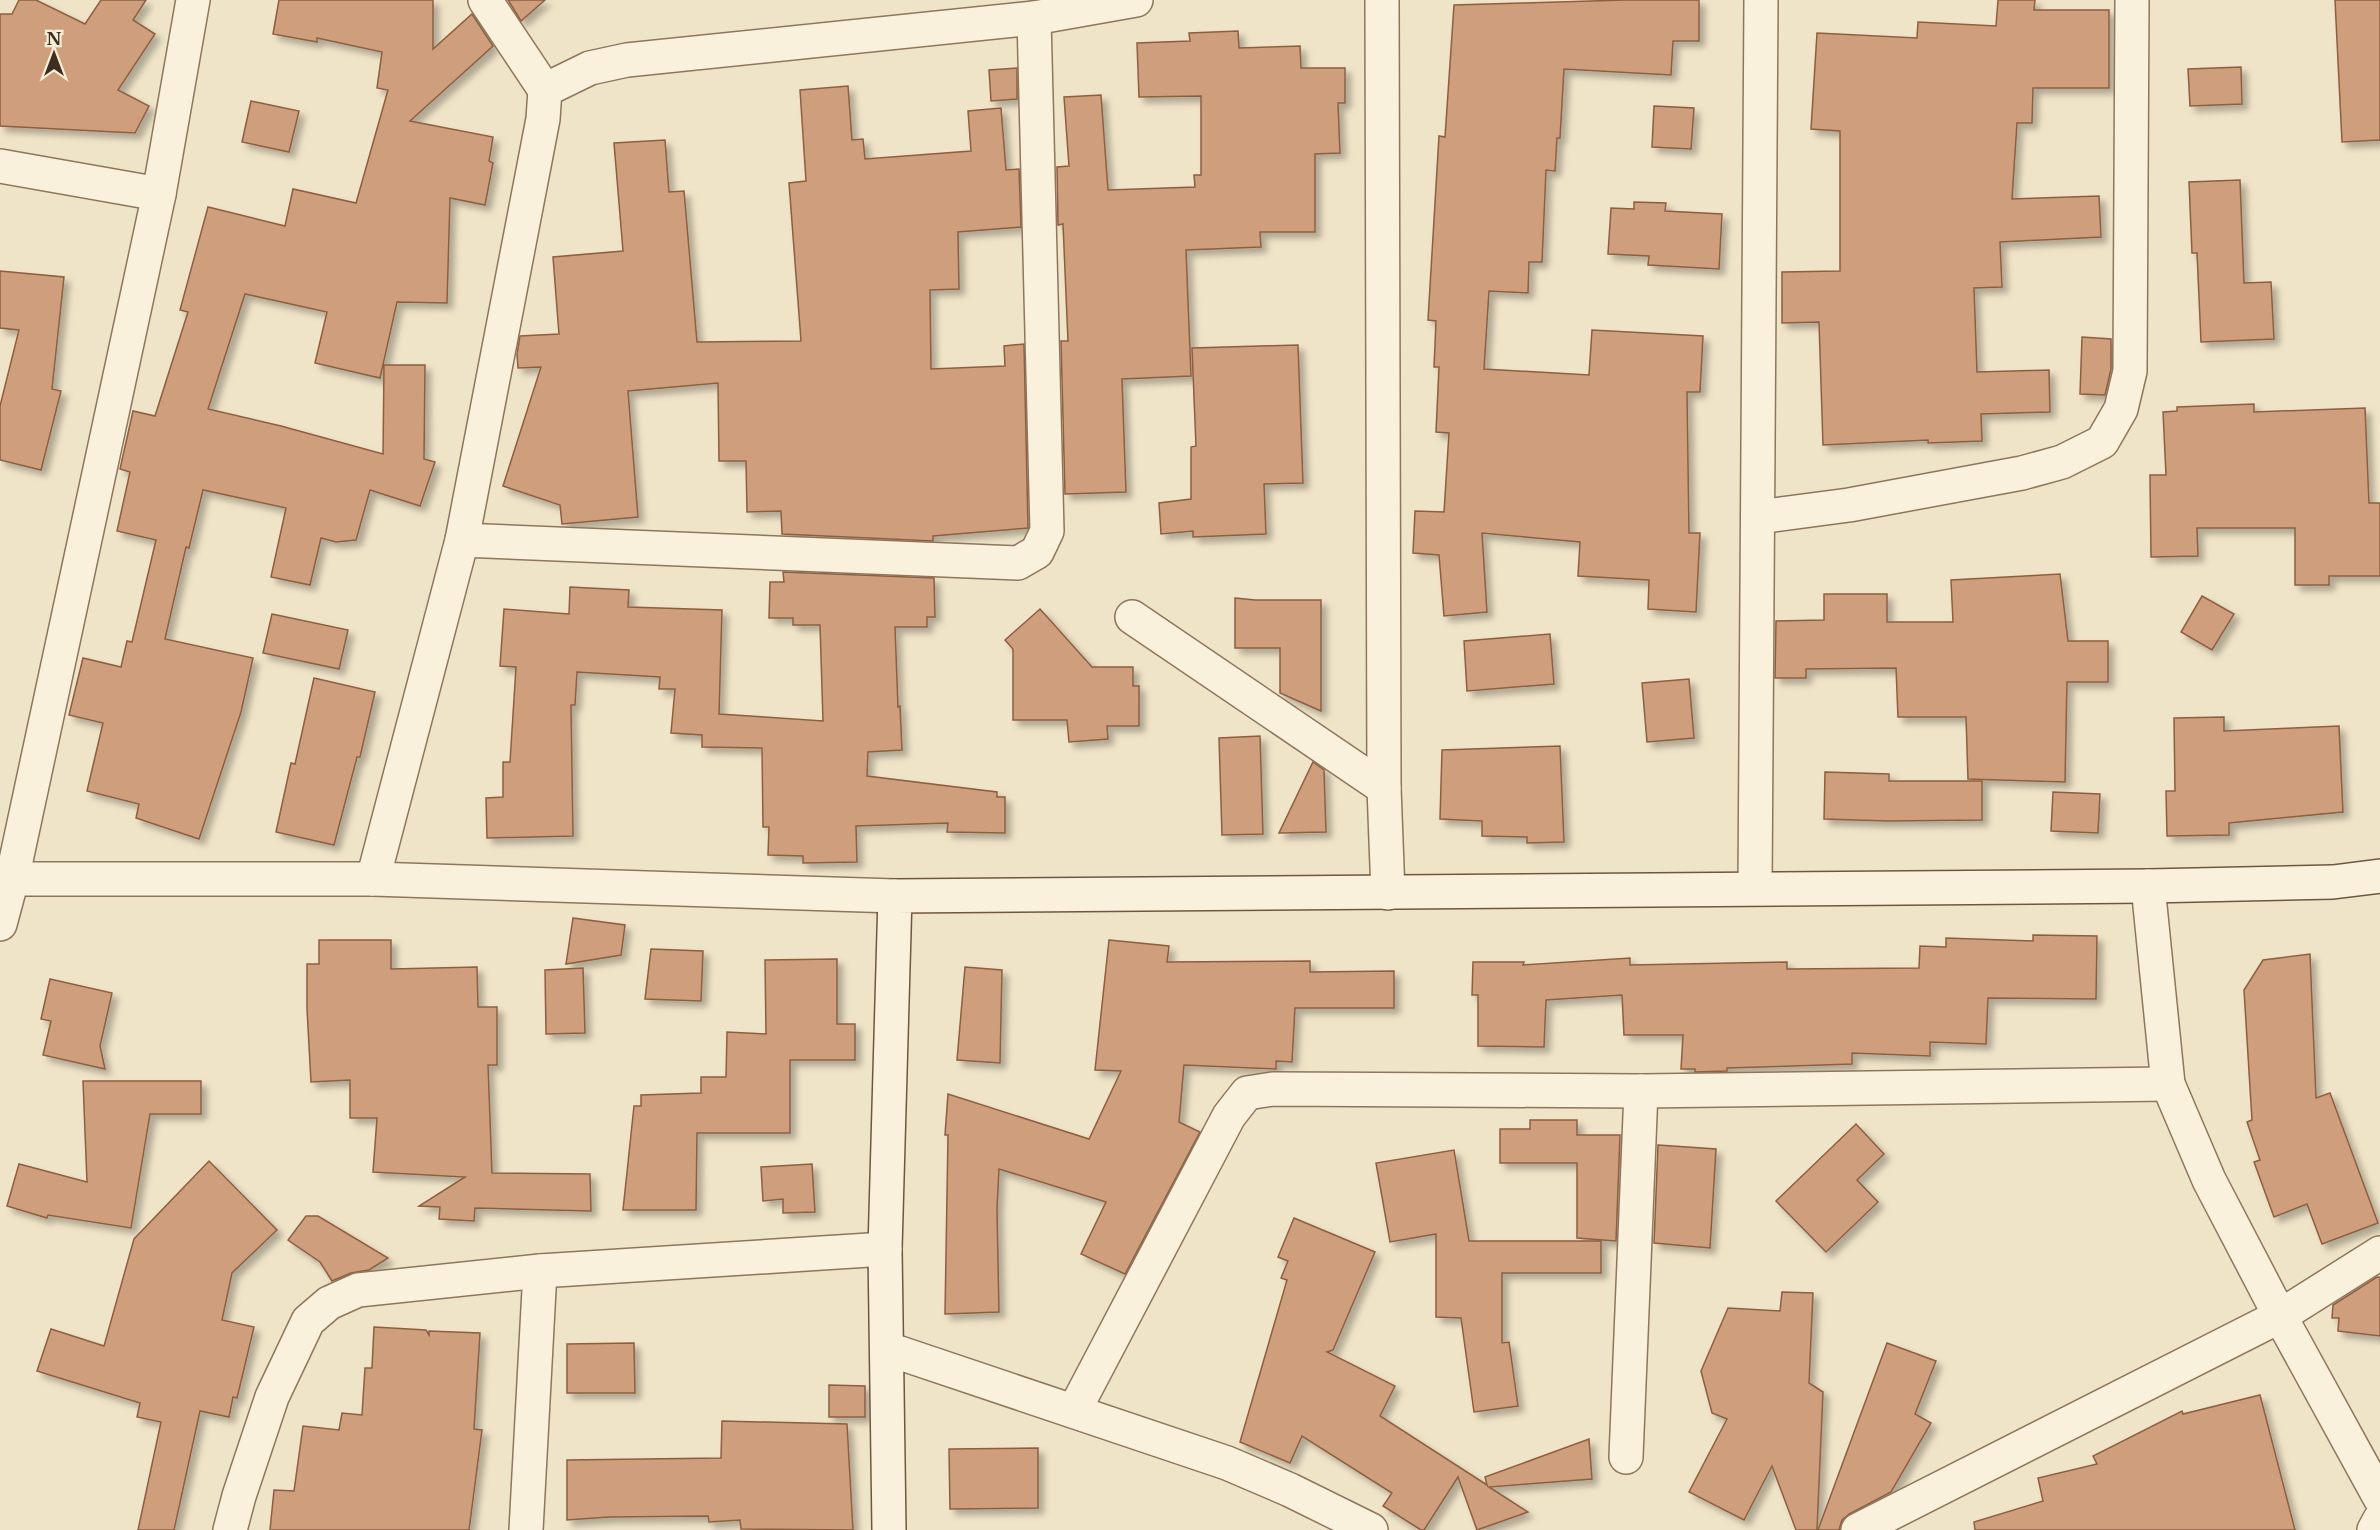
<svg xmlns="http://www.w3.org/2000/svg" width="2380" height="1530" font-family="'Libre Baskerville',serif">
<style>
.building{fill:#cf9f7d;stroke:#8d5f41;stroke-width:1.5;filter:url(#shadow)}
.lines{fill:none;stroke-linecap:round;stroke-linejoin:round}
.street-casing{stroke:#8d765c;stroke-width:36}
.secondary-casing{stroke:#6f573f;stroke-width:36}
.street{stroke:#faf1dc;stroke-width:33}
.secondary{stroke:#faf1dc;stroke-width:33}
</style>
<defs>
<filter id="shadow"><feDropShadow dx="5.5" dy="5.5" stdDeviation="3" flood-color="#0004"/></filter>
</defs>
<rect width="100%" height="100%" fill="#f0e4c8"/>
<g class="building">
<path d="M19 0H36L85 24 101 0H146L133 20 155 34 118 90 149 106 135 133 0 126V14H12Z"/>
<path d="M279 0H433V49L472 14 493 46 410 121 493 137 489 161 493 163 485 205 450 198 447 303 397 302 380 378 315 363 327 312 245 294 208 409 281 426 383 454 384 365H425L424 459 435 462 420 506 370 490 356 540 336 542 321 538 310 585 271 577 286 508 203 490 189 548 186 547 165 639 253 658 241 712 199 839 136 818 139 804 87 791 103 723 69 715 83 658 121 667 127 641 132 642 156 540 117 531 130 472 120 469 133 411 155 416 188 312 180 310 208 207 285 226 293 189 356 203 388 90 377 88 382 52 317 38V42L273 34Z"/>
<path d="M508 0H545L521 21Z"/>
<path d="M1624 0H1699V41H1673L1671 75 1564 69 1560 138H1557L1555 171 1546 170 1542 262H1529L1528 293 1489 291 1484 369 1589 375 1592 330 1703 336 1700 392H1687L1689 533H1700L1696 612 1648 609 1649 580 1578 576 1580 542 1482 533 1487 612 1444 616 1439 555 1413 553 1415 511 1444 512 1449 433 1436 432 1439 367H1434L1436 321 1428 320 1439 136 1445 137 1454 5Z"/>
<path d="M1998 0H2035L2034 10H2109V88H2033L2032 123H2017L2012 199 2099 196 2101 237 2000 242 2002 287 1974 288 1977 372 2049 370 2050 412 1981 414 1982 441 1928 443V440L1823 445 1819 322 1782 323V272L1840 271V131L1811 129 1817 33 1917 38 1918 22 1996 26Z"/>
<path d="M2335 0H2380V140L2342 142Z"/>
<path d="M1238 31 1239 48 1300 46 1301 68H1345V103H1338L1340 153 1315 154V232H1260L1261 247 1186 250 1191 376 1122 379 1126 492 1065 494 1061 341H1068L1063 224 1058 225 1057 167 1069 166 1064 97 1101 95 1108 190 1195 187 1194 175H1201V96L1139 97 1137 43 1190 41 1189 33Z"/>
<path d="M2241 67 2242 104 2190 106 2188 69Z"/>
<path d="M1017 68V99L991 101 989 70Z"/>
<path d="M848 86 852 140 863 139 865 159 971 151 968 111 1001 108 1006 170 1019 169 1021 227 958 232 959 289 930 290 931 369 1005 366 1004 346 1024 344 1028 528 933 536V541L782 534 781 511 747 512 746 461H719L718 383 628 391 638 517 562 524 560 505 503 486 541 367 518 368 517 354 520 336 559 334 553 257 623 251 614 143 665 140 669 192 684 191 697 342 801 341 789 183 806 181 800 90Z"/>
<path d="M251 101 299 111 289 152 242 142Z"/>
<path d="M1654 106 1694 108 1691 149 1652 147Z"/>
<path d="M2240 180 2244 283 2271 282 2274 339 2201 342 2197 253H2192L2189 182Z"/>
<path d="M1634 202 1666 203 1665 211 1722 214 1719 269 1648 265 1649 256 1608 254 1611 208 1634 209Z"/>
<path d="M0 271 64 277 52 389 61 391 41 470 0 460V406L19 330 0 328Z"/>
<path d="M2082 337 2111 339V369L2105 395 2080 394Z"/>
<path d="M1298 345 1303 483 1264 484 1266 534 1193 537V531L1161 534 1159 503 1191 499V447L1196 446 1192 348Z"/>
<path d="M2254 404V412L2365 408 2369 503H2380V576H2329V585H2295V528H2197L2198 556 2151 557 2150 475H2166L2163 412 2177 411V407Z"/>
<path d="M783 572 934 578 935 617H927V627H895L898 707 900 706 902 750 868 752 867 776 997 792V797H1005V833L947 832 948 823 856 826 857 862 803 863V856L768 855 769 827H763L762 748 702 747V735L671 733 675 689H659L660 677 577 672 575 705H571L573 836 487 838 486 798 503 797V762H510L516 667 500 666 504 609 569 614 570 587 629 590 628 607 722 610 719 714 823 721 820 625H793V618H769L770 582H784Z"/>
<path d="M2060 574 2068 641H2108V682H2067L2065 782 1968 779 1966 717H1898L1896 668 1806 669V678H1775L1776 621 1824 620V594H1887V622H1953L1951 580Z"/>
<path d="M2202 596 2234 614 2212 650 2181 632Z"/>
<path d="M1235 598 1255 600H1321V711L1280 693V648H1235Z"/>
<path d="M1040 609 1092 667H1133V686H1139V726H1107L1108 739 1069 742 1067 720H1013V649L1005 640Z"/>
<path d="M272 614 348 630 339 669 263 653Z"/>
<path d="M1550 634 1554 684 1467 691 1464 641Z"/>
<path d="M314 678 375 692 360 757H357L334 845 276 832 291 763 295 764Z"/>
<path d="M1689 679 1694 738 1647 742 1642 683Z"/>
<path d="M2224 717V731L2339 726 2343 812 2229 823V835L2167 836 2166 791H2175L2174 718Z"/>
<path d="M1260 736 1263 834 1222 835 1219 738Z"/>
<path d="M1560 746 1564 842 1527 843V837L1482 836V821L1440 819 1442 750Z"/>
<path d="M1313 762 1324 770 1326 832 1279 833Z"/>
<path d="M1825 772 1889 774V781H1982V820L1888 821 1824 819Z"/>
<path d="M2053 792 2100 794 2098 833 2051 831Z"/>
<path d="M573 918 625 925 621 955 566 964Z"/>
<path d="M2033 935 2097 936 2096 999 1988 998 1986 1044 1930 1042V1056L1852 1053V1064L1727 1068V1071L1695 1072V1069H1681L1683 1035H1624L1622 995 1546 1000 1544 1047 1478 1046V995H1472L1473 962H1524L1523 965 1630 958V965L1787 962V969L1919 968 1920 946 1946 947V938L2033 941Z"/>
<path d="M319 940H391V969L477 967 478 1007H497V1065H488L492 1173 590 1174 591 1211 475 1208 474 1221 439 1219 440 1207 419 1206 465 1177 373 1172 377 1118H350V1080L311 1082 307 1009V964H319Z"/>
<path d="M1109 940 1169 946 1167 962 1310 961V972L1394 971V1008H1295L1292 1062 1276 1061V1069L1184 1065 1179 1122 1200 1132 1125 1274 1081 1254 1106 1202 999 1169 997 1209 999 1312 945 1314 948 1135H945L948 1094 1089 1139 1121 1071 1095 1070Z"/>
<path d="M651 949 703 951 701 1001 645 999Z"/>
<path d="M2310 954 2316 1098 2330 1093 2378 1223 2322 1244 2307 1204 2274 1217 2254 1162 2260 1160 2247 1122 2252 1120 2244 990 2263 960Z"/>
<path d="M837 959V1024H855V1060H790V1133H697L696 1210H623L634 1106H641V1095L701 1093V1077H726L727 1032 766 1034 765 960Z"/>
<path d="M965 967 1002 970 1000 1063 957 1060Z"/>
<path d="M583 968 585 1033 546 1034 545 970Z"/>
<path d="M50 979 112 993 100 1046 105 1069 43 1055 51 1021 41 1019Z"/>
<path d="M83 1081H201V1114H150L131 1228 48 1215 47 1218 7 1206 19 1164 87 1182Z"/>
<path d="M1530 1120H1577V1135H1620L1616 1241 1577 1238V1163H1500V1129H1530Z"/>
<path d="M1856 1124 1884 1154 1857 1180 1878 1202 1826 1252 1776 1201Z"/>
<path d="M1658 1145 1716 1149 1710 1248 1654 1243Z"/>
<path d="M1454 1150 1469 1241H1601V1273H1502V1343L1509 1342 1518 1406 1474 1412 1461 1318 1436 1317V1234L1390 1242 1376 1163Z"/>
<path d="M209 1161 277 1230 232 1273 222 1320 254 1327 237 1398 233 1397 229 1417 200 1411 174 1530H138L161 1422 137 1417 140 1403 37 1371 51 1329 104 1346 134 1239Z"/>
<path d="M812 1164 815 1212 783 1213V1199L763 1201 761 1167Z"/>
<path d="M306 1216H318L388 1258 369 1270 351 1273 332 1281 320 1262 288 1240Z"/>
<path d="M1294 1218 1375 1252 1333 1350 1327 1352 1395 1386 1380 1416 1487 1485 1485 1477 1589 1439 1592 1479 1489 1487 1528 1512 1477 1530 1458 1477 1424 1530H1421L1383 1506 1392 1493 1302 1436 1290 1463 1240 1442 1287 1280 1281 1278 1288 1261 1278 1257Z"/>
<path d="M2377 1277H2380V1336L2338 1331 2339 1318H2332L2333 1305Z"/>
<path d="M1782 1292 1813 1293 1809 1383 1823 1392 1817 1530H1796L1772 1466 1744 1520 1689 1492 1727 1419 1712 1413 1701 1371 1728 1308 1780 1311Z"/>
<path d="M374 1327 426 1330 429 1335V1331L480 1333 474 1429 482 1430 469 1530H270L274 1490 294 1491 303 1426 339 1430 342 1413 362 1415 365 1368H372Z"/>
<path d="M634 1343 635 1393H567V1344Z"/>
<path d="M1887 1343 1936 1361 1915 1414 1931 1423 1891 1492 1849 1514 1842 1520 1839 1530H1818Z"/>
<path d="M829 1385 865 1386V1417H829Z"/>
<path d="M2260 1395 2295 1530H1975L1974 1522 2043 1501 2038 1478 2097 1464 2093 1456 2182 1411 2183 1414Z"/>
<path d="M722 1421 847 1424 853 1530 741 1529 740 1520 709 1522 708 1516 609 1517 567 1520V1460L721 1458Z"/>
<path d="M1038 1448V1508L950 1509 949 1449Z"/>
</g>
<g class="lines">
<g class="street-casing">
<g id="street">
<path d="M485 0 545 90"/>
<path d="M1382 0 1384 788 1388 893"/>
<path d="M0 166 159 194"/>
<path d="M1758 517 1849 505 2022 473 2062 462 2102 442 2121 409 2130 371 2132 0"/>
<path d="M462 540 1018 563 1037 552 1047 531 1034 18"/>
<path d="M1132 617 1384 788"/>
<path d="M12 879H373L895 896"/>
<path d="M373 879 462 540 543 119 545 90 590 68 627 60 1034 18 1136 0"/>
<path d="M2148 886 2168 1084 2209 1180 2280 1316 2380 1498"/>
<path d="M1755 888 1761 0"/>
<path d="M0 924 12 879 159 194 193 0"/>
<path d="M888 1349 1227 1463 1290 1490 1371 1530"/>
<path d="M1074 1411 1229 1116 1247 1093 1273 1089 1641 1091 2168 1084"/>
<path d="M1626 1457 1641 1091"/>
<path d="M230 1530 239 1496 272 1397 308 1321 329 1303 358 1290 540 1271 885 1249"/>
<path d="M526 1530 540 1271"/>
<path d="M1858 1530 2280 1316 2380 1253"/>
<path d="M2374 1530 2380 1519"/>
</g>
</g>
<g class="secondary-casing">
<path id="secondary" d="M889 1530 885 1249 895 896 2148 886 2333 882 2380 876"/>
</g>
<use href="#street" class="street"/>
<use href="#secondary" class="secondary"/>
</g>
<g transform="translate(54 54)" stroke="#f7eed8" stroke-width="4.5" paint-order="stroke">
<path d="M0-4.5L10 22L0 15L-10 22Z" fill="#3d2e20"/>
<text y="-9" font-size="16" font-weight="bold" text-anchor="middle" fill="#3d2e20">N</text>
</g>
</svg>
